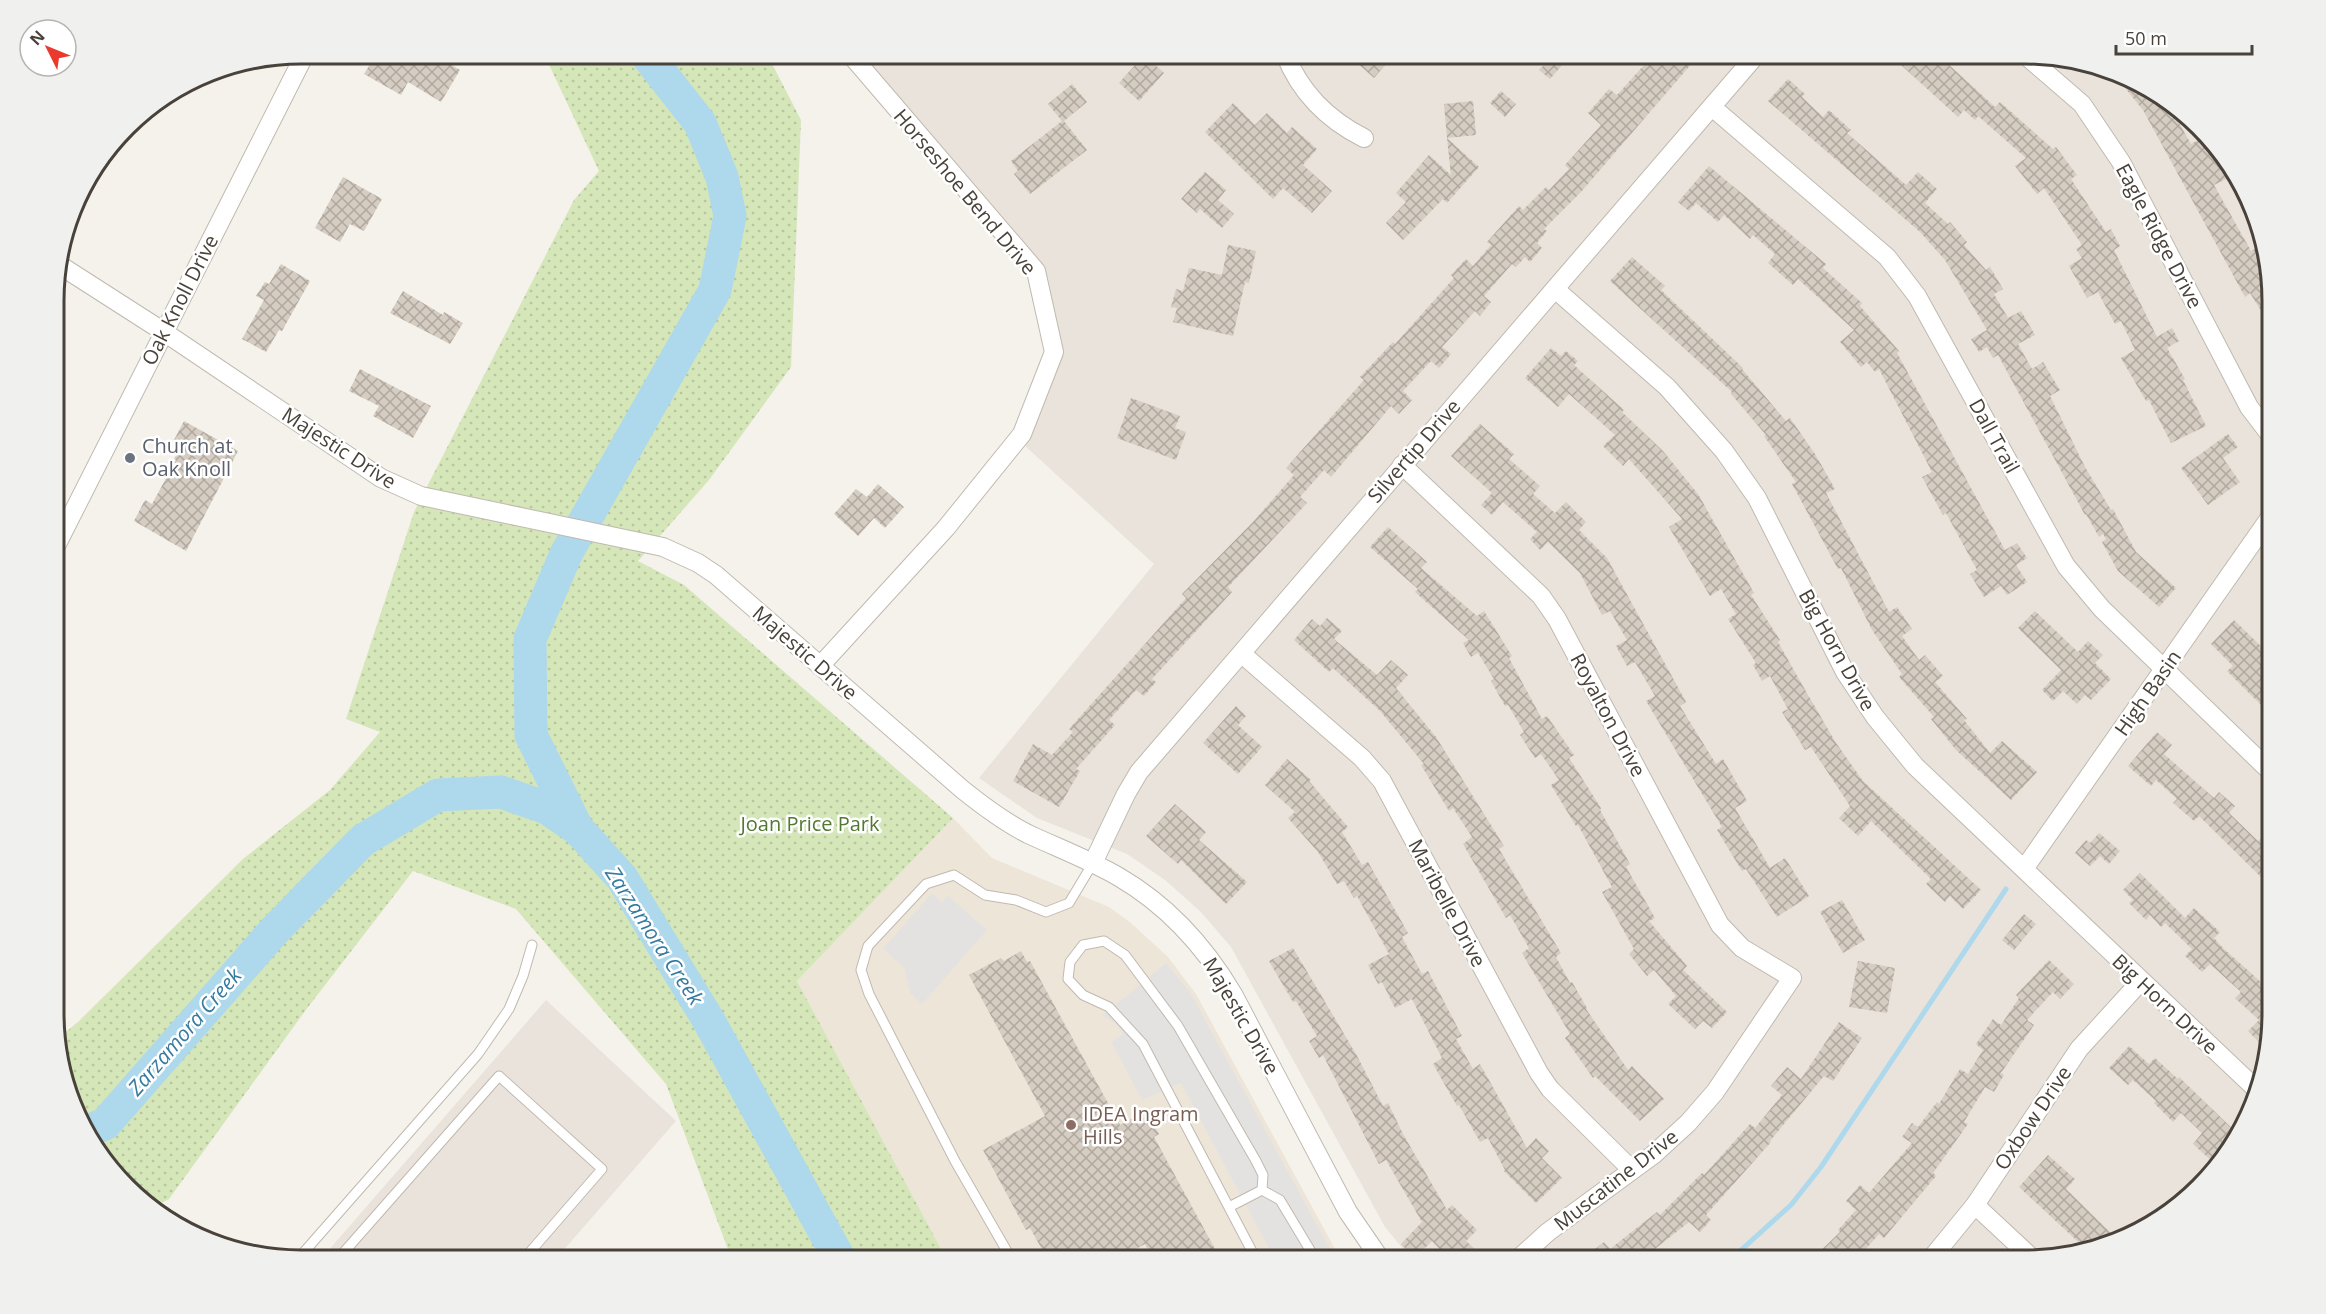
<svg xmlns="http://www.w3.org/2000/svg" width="2326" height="1314" font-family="'Open Sans',sans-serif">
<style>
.residential{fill:#e9e3db}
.education{fill:#ede5d8}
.grass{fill:url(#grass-dots)}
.parking{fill:#e4e2e0}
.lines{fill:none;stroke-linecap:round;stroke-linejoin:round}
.stream{stroke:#aed8ec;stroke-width:5}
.river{stroke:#aed8ec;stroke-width:33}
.building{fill:url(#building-cross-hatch)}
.lane-casing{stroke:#c0b9af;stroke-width:11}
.street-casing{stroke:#c0b9af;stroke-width:20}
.lane{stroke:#fff;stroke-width:9}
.street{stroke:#fff;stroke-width:18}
.worship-dot{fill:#6b7280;stroke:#fff;stroke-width:2}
.education-dot{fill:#8d6e63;stroke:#fff;stroke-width:2}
.labels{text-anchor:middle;stroke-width:5;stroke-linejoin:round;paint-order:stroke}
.street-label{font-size:20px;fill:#49423a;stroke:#fff}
.worship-label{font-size:20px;fill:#5b616d;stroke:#fff;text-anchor:start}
.park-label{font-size:20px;fill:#527831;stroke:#fff}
.education-label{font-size:20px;fill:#785e54;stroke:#fff;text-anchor:start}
.water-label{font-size:21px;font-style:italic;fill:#367b9f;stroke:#fff}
.rim{fill:none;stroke:#49423a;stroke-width:3}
</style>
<defs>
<pattern id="grass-dots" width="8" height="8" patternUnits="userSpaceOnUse" patternTransform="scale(1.5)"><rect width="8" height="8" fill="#d5e6b9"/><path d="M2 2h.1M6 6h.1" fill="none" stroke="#b8c6a0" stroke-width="1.8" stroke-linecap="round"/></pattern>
<pattern id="building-cross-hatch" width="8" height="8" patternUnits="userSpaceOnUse" patternTransform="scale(1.5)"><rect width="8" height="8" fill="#d6cdc2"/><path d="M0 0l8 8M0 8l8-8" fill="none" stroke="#b0a89f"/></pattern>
</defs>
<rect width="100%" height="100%" fill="#f5f2ec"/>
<g class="residential">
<path d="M857 54H2025L2089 63 2148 87 2230 164 2259 222 2271 285V1028L2239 1136 2162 1218 2104 1247 2040 1259 1412 1260 1385 1227 1231 947 1201 912 1165 880 1127 854 1037 818 979 778 1154 564 1023 444 1057 364 1043 276Z"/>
<path d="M546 1000 676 1121 555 1260H320Z"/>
</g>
<path class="education" d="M953 818 992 858 1109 907 1131 923 1168 957 1196 994 1341 1260H947L797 981Z"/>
<path class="grass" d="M544 54H767L801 120 791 367 709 480 638 561 684 585 953 818 797 981 947 1260H732L666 1084 516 909 413 871 305 1011 169 1199 156 1206 96 1150 56 1044V1040L78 1022 243 859 330 790 380 732 346 719 414 512 574 200 599 171Z"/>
<g class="parking">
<path d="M932 893 942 902 948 896 987 930 922 1004 910 993 904 967 883 949Z"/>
<path d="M1166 963 1190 992 1336 1260H1275L1181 1083 1142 1100 1111 1042 1123 1034 1115 1023 1102 1016Z"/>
</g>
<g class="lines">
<path class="stream" d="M1730 1260 1791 1205 1821 1167 2006 889"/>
<g class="river">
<path d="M577 828 531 735 530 639 566 554 715 290 730 216 722 177 700 123 646 54"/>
<path d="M88 1131 105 1124 274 931 363 840 438 795 501 792 547 808 578 829 622 878 709 1021 840 1260"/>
</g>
</g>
<g class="building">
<path d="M376 54H433L460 70 441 102 408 82 401 95 364 74Z"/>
<path d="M1347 54H1395L1374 78Z"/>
<path d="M1536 54H1572L1550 79 1539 70 1546 63Z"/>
<path d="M1654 54H1700L1581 192 1544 229 1547 231 1537 243 1542 248 1530 262 1525 257 1516 267 1512 264 1484 296 1491 302 1480 316 1475 311 1442 347 1451 354 1439 368 1431 361 1403 391 1412 400 1399 414 1391 406 1331 477 1324 470 1300 497 1307 503 1228 587 1232 592 1152 679 1156 682 1144 696 1136 690 1109 720 1115 725 1076 769 1080 771 1059 807 1013 781 1033 744 1052 755 1073 732 1069 729 1186 598 1182 594 1252 523 1294 475 1286 468 1364 380 1360 377 1393 342 1395 344 1454 278 1451 275 1466 259 1473 266 1491 245 1487 242 1519 206 1523 210 1546 187 1549 190 1569 169 1565 165 1601 125 1588 113 1609 89 1617 95Z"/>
<path d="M1889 54H1957L1948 64 1995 107 2000 102 2053 149 2056 147 2077 175 2071 179 2106 232 2111 229 2120 246 2114 250 2157 337 2172 328 2179 341 2167 348 2185 379 2183 380 2206 426 2171 443 2149 400 2146 401 2121 358 2135 350 2121 321 2115 324 2098 292 2087 298 2069 266 2082 258 2076 249 2082 245 2044 188 2037 194 2015 166 2026 158 1978 116 1975 120 1964 110 1958 117Z"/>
<path d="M1144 55 1164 73 1139 101 1119 83Z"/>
<path d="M2112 72 2148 87 2171 109 2191 144 2202 138 2209 144 2228 178 2214 185 2251 251 2257 248 2266 263 2258 268 2271 291V327L2250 293 2245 297 2143 110Z"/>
<path d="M1788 79 1805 94 1802 97 1823 117 1829 110 1851 130 1847 133 1906 185 1918 172 1937 189 1925 203 1948 224 1950 222 1967 242 1964 245 1986 270 1990 267 2003 289 1994 294 2008 318 2021 311 2035 335 2018 344 2032 369 2043 362 2060 390 2050 396 2085 467 2111 510 2113 509 2136 552 2176 588 2159 607 2118 571 2102 542 2106 539 2103 534 2099 537 2086 514 2085 515 1998 355 1993 358 1987 347 1979 352 1971 339 1987 330 1945 260 1920 232 1768 101Z"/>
<path d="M1072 84 1087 102 1064 121 1087 150 1030 194 1014 174 1018 171 1011 161 1062 121 1048 104Z"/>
<path d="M1501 91 1516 104 1505 117 1490 103Z"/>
<path d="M1473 101 1476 135 1447 138 1444 104Z"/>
<path d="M1233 103 1255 125 1267 113 1287 133 1292 127 1317 149 1303 165 1332 191 1312 213 1283 188 1273 199 1205 132Z"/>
<path d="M1447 138 1479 167 1447 203 1443 199 1403 240 1386 223 1406 202 1396 193 1429 155 1451 175Z"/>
<path d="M1709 166 1826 264 1823 268 1862 303 1860 306 1899 351 1897 353 2005 550 2017 543 2027 558 2016 565 2027 582 2007 595 2001 586 1984 597 1970 574 1977 570 1946 513 1943 515 1922 477 1932 472 1879 369 1875 372 1867 362 1861 367 1840 342 1854 330 1798 279 1793 285 1768 263 1775 254 1753 235 1750 239 1724 215 1718 222 1696 203 1689 211 1678 202Z"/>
<path d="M1205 172 1226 190 1218 200 1234 214 1222 228 1200 209 1197 213 1181 199Z"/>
<path d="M343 177 382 199 364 231 350 224 340 242 315 228Z"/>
<path d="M1228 245 1256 251 1249 283 1245 282 1233 336 1173 322 1177 308 1171 307 1176 289 1183 291 1189 268 1222 275Z"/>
<path d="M1632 257 1665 286 1661 290 1743 368 1742 369 1786 421 1790 418 1815 454 1835 489 1826 493 1889 612 1897 607 1912 629 1902 636 1919 660 1925 655 1943 676 1935 682 1967 719 1964 720 1990 753 2002 741 2037 772 2011 800 1956 750 1931 719 1934 717 1899 677 1902 674 1872 630 1841 568 1838 569 1792 484 1796 482 1764 436 1766 435 1731 394 1732 392 1610 281Z"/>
<path d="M281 264 310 281 282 331 279 330 266 352 242 339 264 300 256 296 265 282 269 284Z"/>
<path d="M403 291 443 315 444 312 463 323 450 344 390 313Z"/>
<path d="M1551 348 1561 356 1566 351 1578 361 1574 365 1624 410 1622 412 1663 451 1698 494 1754 593 1751 595 1780 640 1778 642 1804 688 1836 743 1863 781 1981 890 1963 909 1950 896 1945 902 1926 884 1931 879 1871 821 1858 836 1839 818 1850 806 1811 747 1805 750 1782 712 1788 709 1770 676 1762 681 1753 665 1756 663 1728 619 1736 614 1721 589 1710 596 1669 527 1682 519 1629 459 1623 466 1603 446 1615 435 1569 394 1558 407 1525 378Z"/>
<path d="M360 369 431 406 413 438 373 416 379 406 349 391Z"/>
<path d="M1131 398 1180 416 1175 428 1186 432 1176 460 1117 438Z"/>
<path d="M184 421 238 451 186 551 134 521 145 500 152 504 176 460 174 459 182 445 174 440Z"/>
<path d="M1480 424 1514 454 1509 459 1540 486 1533 494 1555 513 1566 502 1586 522 1579 530 1607 558 1686 702 1680 706 1716 764 1723 759 1747 801 1735 808 1770 868 1785 858 1809 896 1777 917 1746 869 1742 871 1717 830 1722 827 1646 701 1655 696 1635 662 1627 666 1616 646 1627 640 1610 611 1602 615 1580 573 1548 542 1540 550 1530 539 1537 532 1503 502 1492 515 1481 505 1492 493 1451 456Z"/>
<path d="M2228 434 2238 447 2223 458 2240 482 2208 505 2181 468Z"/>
<path d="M878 484 904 507 885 528 874 518 858 536 834 514 856 489 867 497Z"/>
<path d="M1388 527 1427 562 1421 568 1477 616 1484 611 1512 656 1509 658 1542 719 1547 716 1574 755 1569 758 1601 808 1600 810 1630 864 1626 867 1655 918 1649 921 1687 966 1683 970 1727 1012 1712 1028 1703 1021 1695 1029 1668 1004 1676 996 1654 970 1647 976 1629 954 1634 949 1602 892 1612 887 1578 825 1576 826 1551 785 1559 780 1541 754 1535 758 1520 735 1524 732 1508 705 1505 706 1491 681 1494 679 1478 653 1471 657 1463 643 1469 640 1415 592 1418 589 1370 547Z"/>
<path d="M2035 611 2078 652 2088 641 2103 655 2095 663 2111 679 2091 700 2085 695 2077 704 2063 691 2053 701 2042 690 2061 670 2018 628Z"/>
<path d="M1327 618 1342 631 1334 639 1377 675 1391 660 1408 675 1396 688 1436 737 1504 846 1499 849 1561 953 1556 957 1570 983 1572 982 1587 1008 1586 1009 1628 1070 1632 1066 1664 1099 1640 1121 1595 1076 1593 1078 1565 1038 1570 1034 1522 953 1529 948 1510 915 1506 918 1463 844 1472 837 1453 808 1449 811 1421 765 1424 764 1380 711 1333 668 1329 672 1294 640 1312 619 1320 626Z"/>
<path d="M2234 620 2271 656V715L2227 671 2233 666 2211 644Z"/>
<path d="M1236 706 1246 716 1238 725 1262 747 1238 774 1203 743Z"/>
<path d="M2157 732 2172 745 2164 754 2214 798 2219 792 2235 806 2229 813 2258 841 2271 827V887L2199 816 2194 821 2173 803 2177 799 2156 780 2151 786 2128 766Z"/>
<path d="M1287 759 1311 780 1309 781 1348 827 1342 832 1362 865 1368 862 1408 933 1402 937 1422 974 1428 971 1462 1036 1456 1039 1473 1069 1480 1064 1527 1148 1536 1138 1549 1151 1542 1158 1562 1178 1536 1203 1504 1171 1505 1170 1488 1138 1480 1142 1459 1105 1457 1106 1433 1064 1442 1058 1412 999 1395 1008 1382 982 1378 984 1368 965 1389 954 1357 896 1354 898 1344 881 1337 884 1318 852 1288 818 1295 812 1265 785Z"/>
<path d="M1175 804 1206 832 1199 840 1247 882 1226 904 1181 860 1178 864 1146 836Z"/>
<path d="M2099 833 2120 851 2109 864 2100 856 2090 866 2075 853 2086 840 2090 843Z"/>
<path d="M2140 873 2185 918 2194 908 2220 932 2214 938 2224 949 2271 991V1028L2260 1043 2248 1031 2259 1020 2235 998 2241 992 2210 964 2202 972 2185 956 2192 949 2165 923 2161 927 2150 915 2146 920 2129 903 2133 900 2123 890Z"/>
<path d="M1842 900 1865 940 1843 953 1820 912Z"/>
<path d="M2024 914 2036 924 2014 950 2002 940Z"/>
<path d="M1293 948 1356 1054 1383 1106 1388 1103 1403 1134 1447 1210 1452 1205 1477 1230 1466 1241 1476 1250 1466 1260H1450L1432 1241 1415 1258 1401 1244 1422 1222 1386 1160 1379 1164 1323 1055 1319 1058 1309 1041 1317 1036 1296 1001 1293 1002 1269 961Z"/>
<path d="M1021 951 1027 962 1030 961 1120 1125 1146 1111 1159 1134 1154 1137 1221 1260H1153L1145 1244 1116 1260H1048L1030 1228 1026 1230 983 1150 1045 1116 969 975 1001 958 1004 961Z"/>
<path d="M2049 960 2074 984 2060 999 2053 992 2027 1020 2034 1025 2001 1073 2004 1075 1994 1092 1985 1087 1964 1122 1968 1124 1933 1173 1936 1176 1884 1238 1879 1234 1856 1260H1811L1840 1232 1838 1230 1856 1210 1846 1201 1860 1185 1869 1193 1912 1143 1902 1137 1912 1123 1918 1127 1937 1102 1939 1104 1960 1069 1968 1074 1983 1050 1976 1044 1993 1019 2001 1025 2019 998 2016 995Z"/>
<path d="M1858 961 1895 968 1887 1013 1849 1007Z"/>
<path d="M1839 1022 1862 1038 1833 1081 1824 1076 1770 1141 1771 1142 1706 1215 1711 1220 1700 1232 1689 1222 1641 1260H1581L1604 1242 1610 1249 1657 1212 1660 1215 1702 1173 1704 1175 1750 1124 1755 1128 1782 1095 1771 1086 1787 1067 1801 1079Z"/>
<path d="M2129 1046 2149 1064 2155 1058 2178 1079 2179 1077 2239 1135 2214 1163 2193 1144 2202 1133 2181 1113 2173 1122 2154 1103 2156 1101 2133 1080 2128 1085 2109 1068Z"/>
<path d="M2048 1155 2075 1179 2066 1189 2118 1240 2104 1247 2087 1250 2019 1187Z"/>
</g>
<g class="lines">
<g class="lane-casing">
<g id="lane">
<path d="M1262 1190 1280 1200 1316 1260"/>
<path d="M1229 1207 1262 1190 1263 1175 1256 1161 1178 1026 1125 955 1104 941 1083 945 1070 962 1068 979 1083 995 1109 1007 1143 1044 1255 1257 1257 1260"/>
<path d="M297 1260 478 1054 509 1009 523 976 532 945"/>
<path d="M337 1260 499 1076 602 1169 523 1260"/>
<path d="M1012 1260 955 1161 869 994 861 970 868 946 926 884 954 875 985 895 1016 900 1046 912 1069 903 1093 863"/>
</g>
</g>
<g class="street-casing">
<g id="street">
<path d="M1285 54C1300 92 1328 120 1364 138"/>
<path d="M2024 54 2082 104 2121 162 2249 407 2271 436"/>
<path d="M1712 107 1887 257 1917 296 2066 566 2102 609 2271 772"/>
<path d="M58 264 164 332 381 478 421 496 663 547 698 563 716 575 963 790C983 806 1004 822 1028 834 1058 848 1090 860 1119 877 1167 905 1205 947 1233 994L1348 1212 1381 1260"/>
<path d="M1555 289 1667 387 1724 451 1757 498 1845 672 1875 717 1915 766 2254 1087"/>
<path d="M1402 465 1541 596 1557 619 1720 925 1742 948 1792 978 1715 1092 1688 1123 1653 1155 1548 1232 1517 1260"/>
<path d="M56 546 305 54"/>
<path d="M1242 654 1362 758 1382 781 1539 1073 1550 1089 1632 1170"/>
<path d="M820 666 946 528 1022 434 1054 352 1036 271 850 54"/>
<path d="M1093 863 1126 794 1139 772 1757 54"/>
<path d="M2024 869 2271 516"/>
<path d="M1975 1205 2033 1259"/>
<path d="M1930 1260 1975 1205 2079 1049 2141 981"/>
</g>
</g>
<use href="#lane" class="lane"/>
<use href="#street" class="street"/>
</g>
<circle class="worship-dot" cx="130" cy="458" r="6"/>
<circle class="education-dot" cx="1071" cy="1125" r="6"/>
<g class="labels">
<g class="street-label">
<text transform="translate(965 192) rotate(50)" y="7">Horseshoe Bend Drive</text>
<text transform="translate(2159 236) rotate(62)" y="7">Eagle Ridge Drive</text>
<text transform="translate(180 300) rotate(-63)" y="7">Oak Knoll Drive</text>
<text transform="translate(1994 436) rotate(61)" y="7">Dall Trail</text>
<text transform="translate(339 448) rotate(33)" y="7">Majestic Drive</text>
<text transform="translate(1414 451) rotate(-49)" y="7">Silvertip Drive</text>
<text transform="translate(1837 650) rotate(61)" y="7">Big Horn Drive</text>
<text transform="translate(805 653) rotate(41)" y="7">Majestic Drive</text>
<text transform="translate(2148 693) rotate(-55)" y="7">High Basin</text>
<text transform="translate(1608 715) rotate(62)" y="7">Royalton Drive</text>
<text transform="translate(1447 903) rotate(62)" y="7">Maribelle Drive</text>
<text transform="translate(2165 1004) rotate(43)" y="7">Big Horn Drive</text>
<text transform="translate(1241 1016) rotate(60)" y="7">Majestic Drive</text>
<text transform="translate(2033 1118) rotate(-56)" y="7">Oxbow Drive</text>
<text transform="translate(1616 1180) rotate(-38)" y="7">Muscatine Drive</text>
</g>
<g class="worship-label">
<text x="142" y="453">Church at<tspan x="142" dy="23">Oak Knoll</tspan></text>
</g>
<g class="park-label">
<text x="810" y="831">Joan Price Park</text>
</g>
<g class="education-label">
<text x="1083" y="1121">IDEA Ingram<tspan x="1083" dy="23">Hills</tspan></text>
</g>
<g class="water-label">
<text transform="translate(654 936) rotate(57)" y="7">Zarzamora Creek</text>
<text transform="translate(185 1032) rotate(-49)" y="7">Zarzamora Creek</text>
</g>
</g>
<path d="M0 0H2326V1314H0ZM301 64H2025A237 237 0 0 1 2262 301V1013A237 237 0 0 1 2025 1250H301A237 237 0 0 1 64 1013V301A237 237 0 0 1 301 64Z" fill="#f0f0ef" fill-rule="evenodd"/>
<path class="rim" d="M301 64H2025A237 237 0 0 1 2262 301V1013A237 237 0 0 1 2025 1250H301A237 237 0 0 1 64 1013V301A237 237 0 0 1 301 64Z"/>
<g transform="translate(48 48) rotate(313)"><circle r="28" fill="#ffffff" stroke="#b6b3b0" stroke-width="1.5"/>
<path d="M0-4.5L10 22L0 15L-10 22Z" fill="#ea3a2e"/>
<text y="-9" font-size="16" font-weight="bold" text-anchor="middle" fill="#49423a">N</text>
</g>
<path d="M2116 45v9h136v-9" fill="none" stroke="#49423a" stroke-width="3"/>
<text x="2125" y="45" font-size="18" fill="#49423a" stroke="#ffffff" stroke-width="4.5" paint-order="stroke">50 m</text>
</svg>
